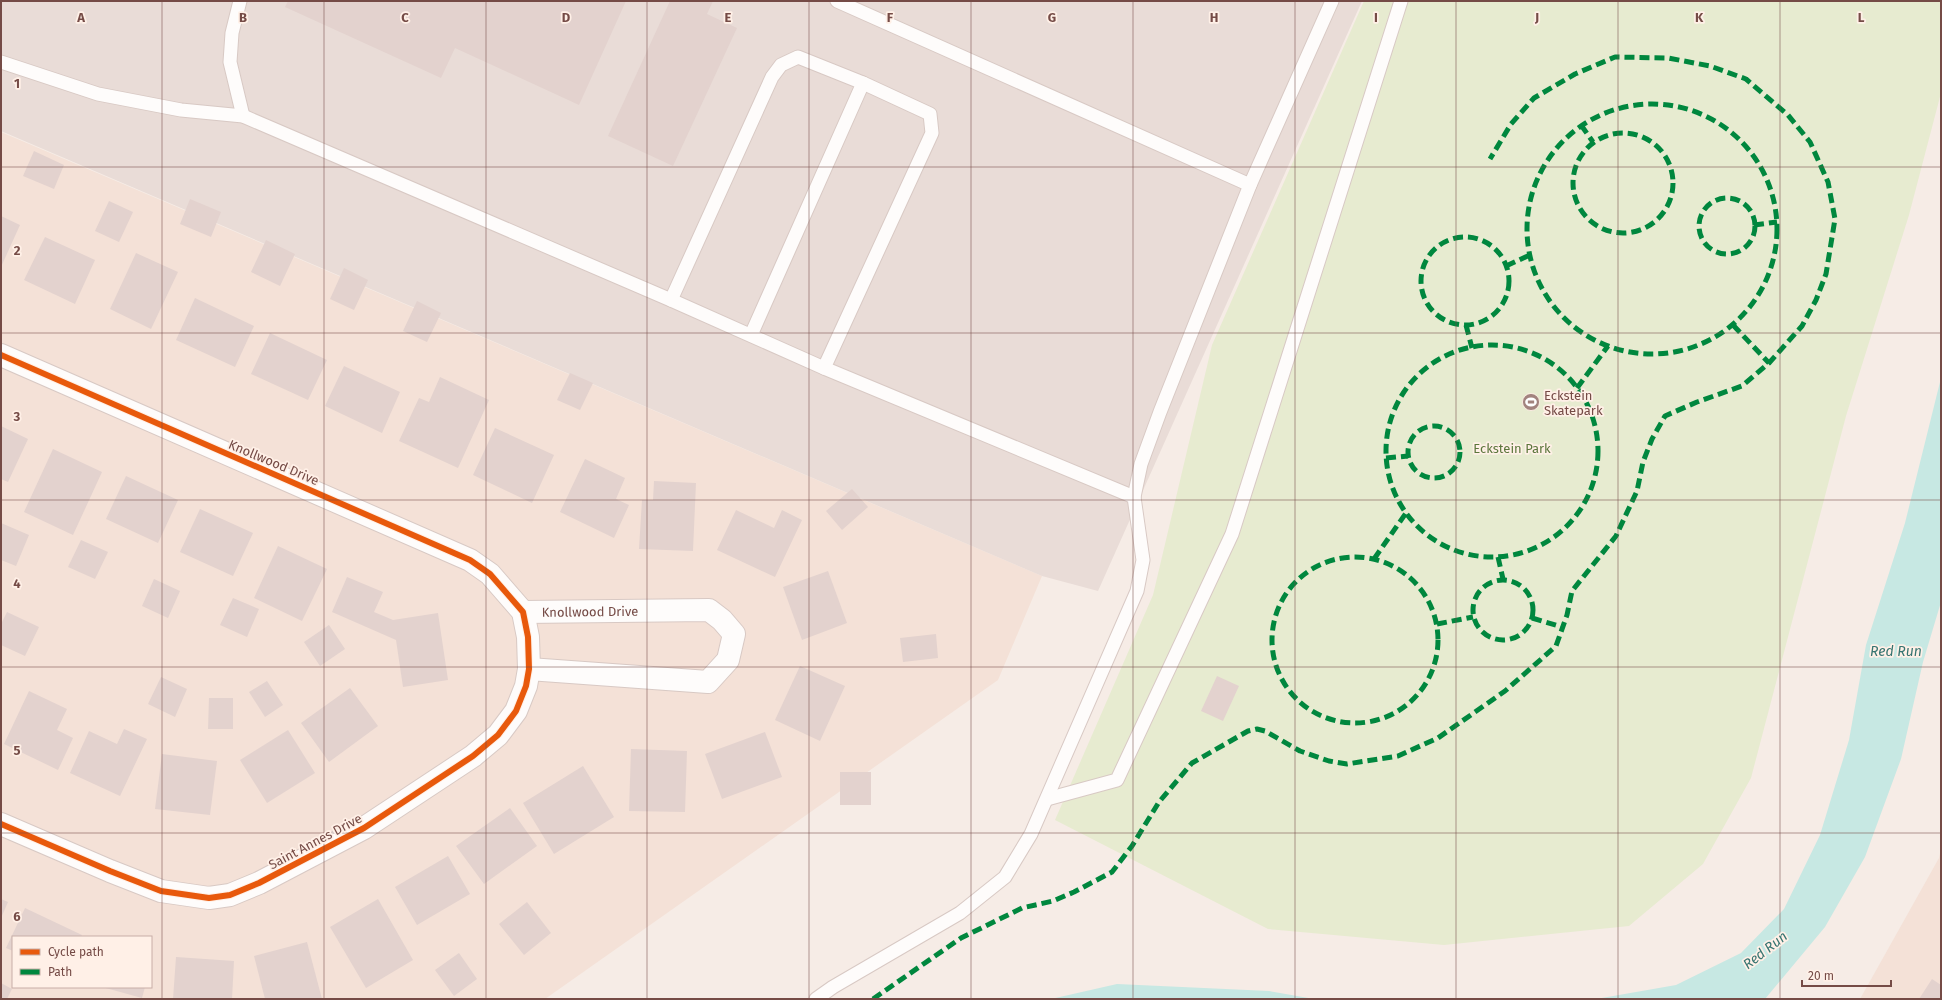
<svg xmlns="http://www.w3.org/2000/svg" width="1942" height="1000" font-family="'Fira Sans',sans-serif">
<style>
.residential{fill:#f4e1d7;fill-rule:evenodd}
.industrial{fill:#e9dcd7}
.green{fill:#e7ebd0}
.water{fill:#c7e8e3}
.building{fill:#e3d2ce}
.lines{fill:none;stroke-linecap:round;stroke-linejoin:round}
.lane-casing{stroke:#d8c9c4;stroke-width:15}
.street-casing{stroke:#d8c9c4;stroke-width:24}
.lane{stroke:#fefcfb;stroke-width:13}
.street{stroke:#fefcfb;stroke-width:22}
.quiet{stroke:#00873e;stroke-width:5;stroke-dasharray:10 5;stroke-linecap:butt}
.cycleway-casing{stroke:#fff0e7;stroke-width:8}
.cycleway{stroke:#e8590c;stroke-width:6}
.grid{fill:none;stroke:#754b46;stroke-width:1;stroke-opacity:0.55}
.labels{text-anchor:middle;stroke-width:3.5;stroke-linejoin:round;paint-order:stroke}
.poi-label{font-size:13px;fill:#754b46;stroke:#fff0e7;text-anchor:start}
.park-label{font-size:13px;fill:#5b763b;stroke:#fff0e7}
.street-label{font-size:13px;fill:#754b46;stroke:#fff0e7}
.water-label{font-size:14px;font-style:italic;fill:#367470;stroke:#fff0e7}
.grid-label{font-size:13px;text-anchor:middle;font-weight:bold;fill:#754b46;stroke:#fff0e7;stroke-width:3.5;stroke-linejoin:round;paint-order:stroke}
</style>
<rect width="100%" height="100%" fill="#f6ece6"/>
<g class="residential">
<path d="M1 132 1042 576 998 680 545 999H1ZM13 937H151V987H13Z"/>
<path d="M1941 849V999H1860L1939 858Z"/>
</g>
<path class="industrial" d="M1 1H1362L1098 591 1042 576 1 131Z"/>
<path class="green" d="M1364 1H1941V93L1909 215 1846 416 1751 778 1703 864 1629 926 1444 945 1268 929 1055 820 1153 595 1212 345Z"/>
<g class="water">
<path d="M1941 378V602L1923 662 1901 759 1865 857 1825 927 1765 999H1596L1676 985 1741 953 1784 909 1820 835 1849 740 1866 645 1905 523Z"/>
<path d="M1117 984 1269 991 1314 999H1051Z"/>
</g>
<g class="building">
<path d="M288 1H626L579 105 455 48 441 78 285 7Z"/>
<path d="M670 1H713L707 14 737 28 673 166 608 136Z"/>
<path d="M34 151 64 165 54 189 23 176Z"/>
<path d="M190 199 221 212 211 237 180 224Z"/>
<path d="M109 201 133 212 119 242 95 231Z"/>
<path d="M1 216 20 225 1 267Z"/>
<path d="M45 237 95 260 75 304 24 280Z"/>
<path d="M266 240 295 254 280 286 251 272Z"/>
<path d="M136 253 178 272 151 329 110 309Z"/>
<path d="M344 268 368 280 354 310 330 299Z"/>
<path d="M195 298 254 326 235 367 176 340Z"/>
<path d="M417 301 441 313 427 342 403 331Z"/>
<path d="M270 333 327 360 308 400 251 374Z"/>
<path d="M344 366 400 392 382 433 325 406Z"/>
<path d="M570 373 593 383 580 410 557 400Z"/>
<path d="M440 377 489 400 458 468 399 441 419 398 429 402Z"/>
<path d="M1 426 28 439 8 482 1 479Z"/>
<path d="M495 428 554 455 532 503 473 475Z"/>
<path d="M53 449 102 472 73 535 24 512Z"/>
<path d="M585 459 625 478 616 499 629 505 614 538 560 512Z"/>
<path d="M126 476 178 500 158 543 106 519Z"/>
<path d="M654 481 696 483 693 551 639 549 642 500H653Z"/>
<path d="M852 489 868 507 842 530 826 511Z"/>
<path d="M200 509 253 533 233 576 180 552Z"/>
<path d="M736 510 774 528 782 510 802 520 775 577 717 550Z"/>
<path d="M1 523 29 535 16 566 1 560Z"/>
<path d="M81 540 108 552 95 579 68 567Z"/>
<path d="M278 546 327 569 302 621 254 598Z"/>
<path d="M828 571 847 623 802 640 783 587Z"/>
<path d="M347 577 383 592 374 612 393 620 438 613 448 680 403 687 396 640 332 612Z"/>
<path d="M154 579 180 591 168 618 142 606Z"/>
<path d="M233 598 259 609 247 637 220 625Z"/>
<path d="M7 612 39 627 25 656 1 645V624Z"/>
<path d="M329 625 345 649 320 666 304 642Z"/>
<path d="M936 634 938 658 903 662 900 638Z"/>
<path d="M800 666 845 686 820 741 775 720Z"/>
<path d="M1217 676 1239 686 1223 721 1201 711Z"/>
<path d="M161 677 187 689 175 717 148 704Z"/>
<path d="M267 681 283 705 265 717 249 692Z"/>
<path d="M350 688 378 726 329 762 301 723Z"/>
<path d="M29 691 67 709 57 730 73 738 58 770 4 744Z"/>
<path d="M209 698H233V729H208Z"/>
<path d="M124 729 147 739 120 796 70 773 89 731 117 744Z"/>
<path d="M288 730 315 773 267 803 240 760Z"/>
<path d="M765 732 782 777 722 799 705 754Z"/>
<path d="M631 749 687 751 685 812 629 811Z"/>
<path d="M162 754 217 761 210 815 155 809Z"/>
<path d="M583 766 614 817 554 854 523 803Z"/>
<rect x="840" y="772" width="31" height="33"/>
<path d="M510 808 537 846 484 884 456 846Z"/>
<path d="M448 856 470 894 417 925 395 887Z"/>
<path d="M1 899 8 902 1 918Z"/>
<path d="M378 899 413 960 366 988 330 927Z"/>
<path d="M527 902 551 933 524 955 499 924Z"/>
<path d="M25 908 82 935 81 937H13V951L6 948Z"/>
<path d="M307 942 322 999H265L254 956Z"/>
<path d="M459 953 477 979 454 996 435 970Z"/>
<path d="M176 957 234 961 232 999H173Z"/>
<path d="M1932 979 1941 985V999H1919Z"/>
<path d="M1 983 12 989 7 999H1Z"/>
<path d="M102 987H145L142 998Z"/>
</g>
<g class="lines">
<g class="lane-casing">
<g id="lane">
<path d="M240 1 232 33 230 62 243 116"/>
<path d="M837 1 1250 185"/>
<path d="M1 62 98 94 181 110 243 116 671 300 824 368 1134 497 1143 560 1137 591 1031 834 1005 877 960 913 833 987 816 999"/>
<path d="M671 300 772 77 781 65 798 57 863 83 930 114 932 133 824 368"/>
<path d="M751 335 863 83"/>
<path d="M1134 497 1141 464 1160 412 1250 185 1332 1"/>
<path d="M1047 799 1117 780 1232 534 1401 1"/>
</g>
</g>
<g class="street-casing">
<g id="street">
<path d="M1 355 470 560 490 574 523 612 528 637 529 669 526 686 516 711 498 735 473 756 364 828 259 883 230 895 209 898 161 891 110 871 1 824"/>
<path id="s1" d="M523 612 709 610 722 620 734 634 728 660 708 682 529 669"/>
</g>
</g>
<use href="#lane" class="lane"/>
<use href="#street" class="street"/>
<g class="quiet">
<circle cx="1652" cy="229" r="125"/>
<path d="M1581 125 1593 142"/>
<circle cx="1623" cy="183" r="50"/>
<circle cx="1727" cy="226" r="28"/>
<path d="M1754 225 1777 222"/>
<circle cx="1465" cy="281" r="44"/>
<path d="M1506 266 1530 255"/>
<path d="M1466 325 1472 348"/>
<path d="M1733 325 1769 363"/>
<circle cx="1492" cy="451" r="106"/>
<path d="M1577 388 1608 346"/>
<circle cx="1434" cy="452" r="26"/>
<path d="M1386 458 1408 456"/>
<path d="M1498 557 1503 579"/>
<circle cx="1355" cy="640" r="83"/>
<path d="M1374 559 1406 513"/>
<circle cx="1503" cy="610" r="30"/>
<path d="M1532 618 1562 627"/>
<path d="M1437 624 1473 617"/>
<path d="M873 999 961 938 1022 908 1053 901 1074 892 1112 872 1132 846 1159 802 1192 763 1248 731 1257 729 1265 731 1300 751 1329 761 1347 764 1398 756 1438 738 1505 691 1556 646 1567 615 1572 591 1616 536 1637 491 1643 462 1652 439 1665 416 1697 402 1742 386 1769 363 1802 326 1816 300 1826 274 1835 219 1828 182 1810 142 1788 115 1746 79 1710 66 1668 58 1615 57 1575 74 1534 98 1511 124 1490 159"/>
</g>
<g class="cycleway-casing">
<path id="cycleway" d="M1 355 470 560 490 574 523 612 528 637 529 669 526 686 516 711 498 735 473 756 364 828 259 883 230 895 209 898 161 891 110 871 1 824"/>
</g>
<use href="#cycleway" class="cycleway"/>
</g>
<path class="grid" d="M162 1V999M324 1V999M486 1V999M647 1V999M809 1V999M971 1V999M1133 1V999M1295 1V999M1456 1V999M1618 1V999M1780 1V999M1 167H1941M1 333H1941M1 500H1941M1 667H1941M1 833H1941"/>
<defs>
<g id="stadium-disc" transform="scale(0.9)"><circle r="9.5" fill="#a2837e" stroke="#fff0e7"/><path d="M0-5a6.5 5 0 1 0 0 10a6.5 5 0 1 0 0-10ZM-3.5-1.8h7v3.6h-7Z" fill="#fff"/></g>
</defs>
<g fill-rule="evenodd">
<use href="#stadium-disc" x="1531" y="402"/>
</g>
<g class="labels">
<g class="poi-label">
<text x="1544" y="400">Eckstein<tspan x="1544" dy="15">Skatepark</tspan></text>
</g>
<g class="park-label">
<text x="1512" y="453">Eckstein Park</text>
</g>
<g class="street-label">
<text transform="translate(274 462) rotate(23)" y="5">Knollwood Drive</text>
<text dy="5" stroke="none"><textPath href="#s1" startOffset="67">Knollwood Drive</textPath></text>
<text transform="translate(315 841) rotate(-28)" y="5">Saint Annes Drive</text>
</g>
<g class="water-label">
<text x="1896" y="656">Red Run</text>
<text transform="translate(1765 950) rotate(-38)" y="5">Red Run</text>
</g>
</g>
<g class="grid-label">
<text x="81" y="22">A</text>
<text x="243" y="22">B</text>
<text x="405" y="22">C</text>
<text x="566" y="22">D</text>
<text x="728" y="22">E</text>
<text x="890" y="22">F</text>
<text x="1052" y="22">G</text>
<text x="1214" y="22">H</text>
<text x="1376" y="22">I</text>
<text x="1537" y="22">J</text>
<text x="1699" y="22">K</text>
<text x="1861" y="22">L</text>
<text x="17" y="88">1</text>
<text x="17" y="255">2</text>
<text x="17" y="421">3</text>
<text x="17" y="588">4</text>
<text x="17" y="755">5</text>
<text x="17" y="921">6</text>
</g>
<rect width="1942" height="1000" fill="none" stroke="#754b46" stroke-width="4"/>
<rect x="12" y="936" width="140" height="52" fill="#fff0e7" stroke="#c8aea7"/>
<rect x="20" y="949" width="20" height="6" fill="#e8590c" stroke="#c8aea7"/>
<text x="48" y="956" font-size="12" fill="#754b46">Cycle path</text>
<rect x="20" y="969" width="20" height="6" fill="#00873e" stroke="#c8aea7"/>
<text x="48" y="976" font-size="12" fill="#754b46">Path</text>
<path d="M1802 980v6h89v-6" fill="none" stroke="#754b46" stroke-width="2"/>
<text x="1808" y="980" font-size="12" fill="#754b46" stroke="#fff0e7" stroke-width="3" paint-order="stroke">20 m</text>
</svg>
